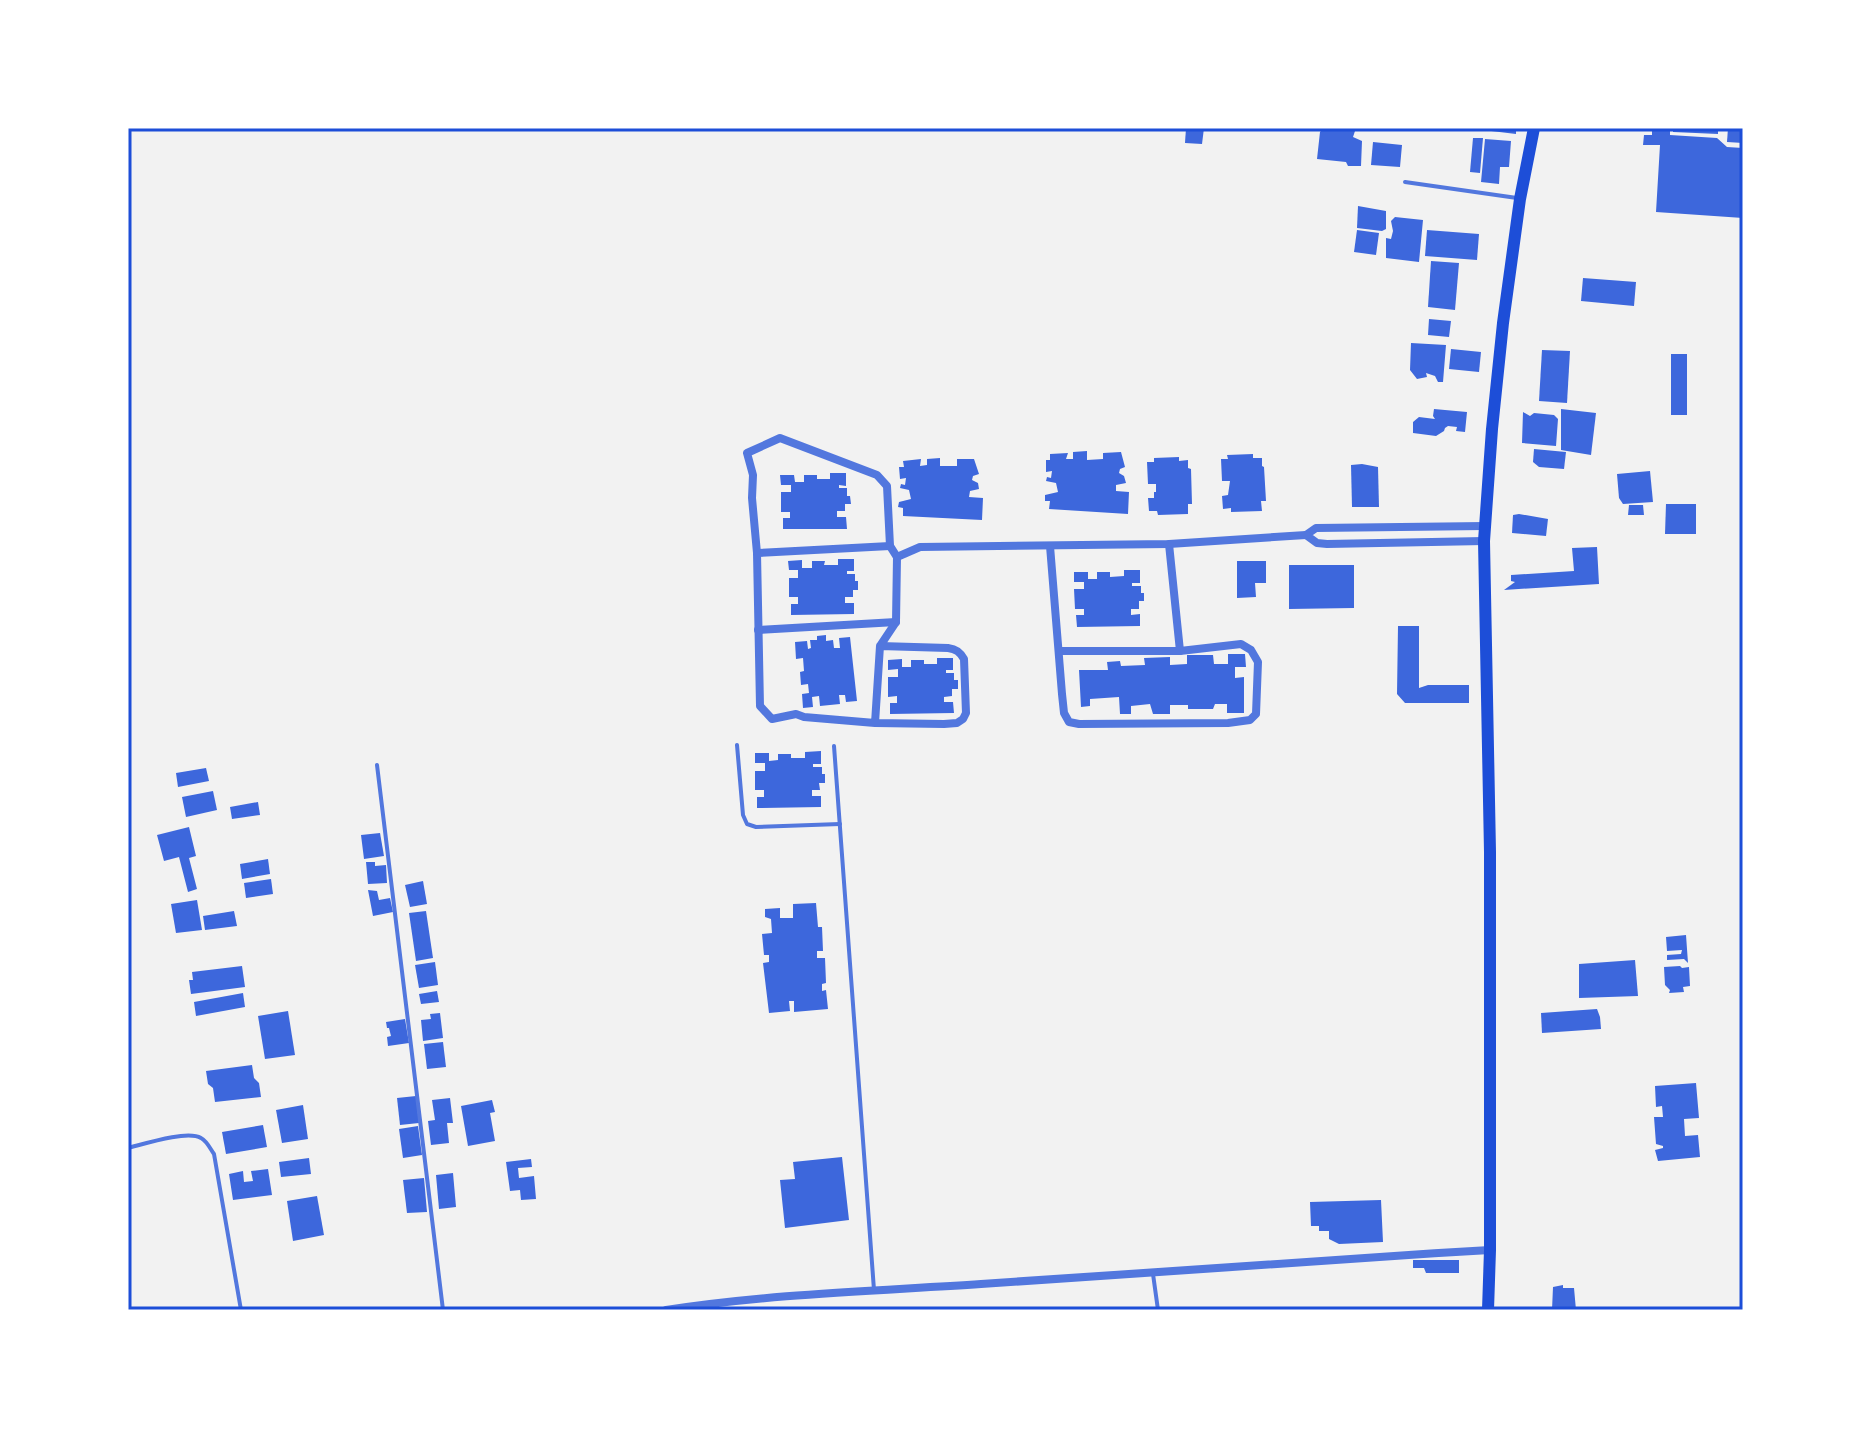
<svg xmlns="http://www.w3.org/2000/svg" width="1871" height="1438" font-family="'IBM Plex Serif',serif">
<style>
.building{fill:#3d67dc}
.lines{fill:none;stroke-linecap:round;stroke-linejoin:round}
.service{stroke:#5277de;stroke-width:4}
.minor{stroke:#5277de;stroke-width:8}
.primary{stroke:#1d4ed8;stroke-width:12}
.neatline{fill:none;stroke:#1d4ed8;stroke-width:3}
</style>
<rect width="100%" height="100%" fill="#f2f2f2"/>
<g class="building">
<path d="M1186 128H1204L1202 144 1185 143Z"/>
<path d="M1323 128H1342L1355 131 1353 137 1362 141 1361 166H1348L1346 162 1317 159 1320 132Z"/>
<path d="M1484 128H1516V134L1483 130Z"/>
<path d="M1652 128H1670V135L1717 138 1727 147 1743 148V218L1656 212 1660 145H1643L1644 135H1652Z"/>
<path d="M1673 128H1718V134L1673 132Z"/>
<path d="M1728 128H1743V143L1727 142Z"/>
<path d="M1473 138H1483L1480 173 1470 172Z"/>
<path d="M1485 139 1511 141 1509 167H1500L1499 184 1481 182Z"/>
<path d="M1373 142 1402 145 1400 167 1371 165Z"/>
<path d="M1358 206 1386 211V229L1382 231 1357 228Z"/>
<path d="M1395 217 1423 220 1419 262 1386 258V238L1391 239 1393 231 1391 221Z"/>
<path d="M1357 230 1379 233 1376 255 1354 252Z"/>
<path d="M1427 230 1479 234 1477 260 1425 256Z"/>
<path d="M1431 261 1459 263 1455 310 1428 307Z"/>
<path d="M1583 278 1636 282 1634 306 1581 301Z"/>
<path d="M1429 319 1451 321 1449 337 1428 335Z"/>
<path d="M1411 343 1446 345 1443 382H1438L1435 376 1426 373 1427 377 1417 379 1410 370Z"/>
<path d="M1451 349 1481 352 1479 372 1449 369Z"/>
<path d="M1542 350 1570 351 1567 403 1539 401Z"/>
<rect x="1671" y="354" width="16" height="61"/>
<path d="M1434 409 1467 412 1465 432 1456 431 1457 427 1448 426 1445 428 1444 431 1436 436 1413 433V422L1419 417 1435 419 1433 416Z"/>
<path d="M1561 409 1596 413 1591 455 1561 450Z"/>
<path d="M1523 412 1530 416 1534 413 1554 415 1558 419 1556 446 1522 443Z"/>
<path d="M1534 449 1566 452 1564 469 1539 467 1533 462Z"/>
<path d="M1087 451V460L1103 459V453L1121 452 1125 467 1120 469 1119 473 1124 476 1126 483 1116 485V491L1129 492 1128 514 1049 509 1050 501H1045V495L1058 492 1056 483 1046 481 1047 477 1051 478 1052 471 1046 472V460H1050V454L1068 453 1066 459H1073V452Z"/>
<path d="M1253 454V458H1262V466L1264 467 1266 501H1261L1262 511 1231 512V508L1223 509 1222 496 1228 495 1230 481H1222L1221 459H1228L1227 455Z"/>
<path d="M1179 457V461L1188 460V468L1191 469 1192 504H1188V514L1158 515 1157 511H1149L1148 498H1154V492H1156V484H1148L1147 462H1154V458Z"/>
<path d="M940 458V466H957V459H974L979 474 973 476 972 480 978 483 979 489 970 491 969 497 983 498 982 520 903 516V508L898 507 899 502 911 499 909 490 900 488 901 484 905 485 906 478 900 479 899 467H904L903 461 921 459 920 466 927 465V459Z"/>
<path d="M1362 464 1378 467 1379 507H1352L1351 465Z"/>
<path d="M1650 471 1653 502 1623 504 1619 498 1617 474Z"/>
<path d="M830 473H846V486L839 485V488H847V496H850L851 504H845V511H837V517H846L847 529H783V518H790V512H781V492H791V485H781L780 475H794L795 482H804V475H817V479H830Z"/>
<path d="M1666 504H1696V534H1665Z"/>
<path d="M1629 505H1643L1644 515H1628Z"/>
<path d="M1519 514 1548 519 1546 536 1512 533 1513 515Z"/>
<path d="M1597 547 1599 584 1504 590 1515 582 1511 581V575L1574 571 1572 548Z"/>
<path d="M838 559H854V571H847V574H855V581H858V590H853V597H845V603H854V614L791 615V604H798V597H789V578H798V570H789L788 561 802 560V568H812V561H825L824 565H838Z"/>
<path d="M1237 561H1266V583H1255L1256 597 1237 598Z"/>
<path d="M1289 565H1354V608L1289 609Z"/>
<path d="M1124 570H1140V583H1132V586H1141V593H1144V601H1139V609H1131V615L1140 614V626L1077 627 1076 615H1084V609H1075L1074 589H1084V582H1074V572H1088V579H1097V572H1110V577L1124 576Z"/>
<path d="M1398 626H1419V688L1428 685H1469V703H1405L1397 694Z"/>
<path d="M826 635V641L833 640 834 648H840L839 638 850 637 857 701 846 702 845 695H839L840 704 820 706 819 696 812 697 813 707 803 708 802 694 809 693 808 684 801 685 800 672 804 671 803 658 796 659 795 642 807 641 808 649 811 648 810 640H817V636Z"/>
<path d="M1228 654H1245L1246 667H1235V678L1244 677V713H1227V704H1215L1213 709H1188V705H1170V714H1153L1150 704 1131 706V714H1120L1119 697 1090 699V706L1081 707 1079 670H1108L1107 662 1120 661 1121 666 1145 665 1144 658 1170 657V665L1187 664V655H1213L1214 664H1228Z"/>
<path d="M937 658H953V670H946V673H954V680H958V689H952V696L944 697V702H953L954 713 890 714V703H897V696L888 697V677H898V669L888 670V660L902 659V667H911V660H924V664H937Z"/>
<path d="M821 751V764H813V767H822V774H825V783H819L820 790H812V796H821V807L757 808V797H764V790H755V771H765V763H755V753H769V761L778 760V754H791V758H805V752Z"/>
<path d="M206 768 209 781 178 787 176 773Z"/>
<path d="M213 791 217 810 186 817 182 797Z"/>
<path d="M258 802 260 815 232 819 230 807Z"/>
<path d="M189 827 196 856 189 858 197 889 188 892 179 857 164 861 157 835Z"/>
<path d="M380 833 384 856 364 859 361 835Z"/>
<path d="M268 859 270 874 242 879 240 864Z"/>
<path d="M366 862H375V866L386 865 387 883 368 884Z"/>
<path d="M271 879 273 894 246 898 244 883Z"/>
<path d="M423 881 427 904 410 907 405 885Z"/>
<path d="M368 890 377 891 379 900 390 898 393 912 373 916Z"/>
<path d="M197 900 202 930 176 933 171 904Z"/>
<path d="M816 903 818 927H822L823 951H817V958H825L826 983 822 984V991L826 990 828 1009 794 1012V1001H789L790 1011 769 1013 763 963 769 962V955H764L762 934 772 933 771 919 765 917V909L780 908V918H793V904Z"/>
<path d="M234 911 237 926 205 930 203 916Z"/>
<path d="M426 911 433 958 416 961 409 913Z"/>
<path d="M1686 935 1688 963 1684 959 1667 960V955L1681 954 1682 950 1667 951 1666 937Z"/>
<path d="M1635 960 1638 996 1579 998V964Z"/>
<path d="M435 962 438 985 419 988 415 965Z"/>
<path d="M242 966 245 987 191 994 189 980H193L192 972Z"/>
<path d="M1680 966 1682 968 1689 967 1690 986 1683 987 1684 992 1669 993 1670 990 1665 985 1664 967Z"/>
<path d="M437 991 439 1002 421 1004 419 994Z"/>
<path d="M243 993 245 1007 196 1016 194 1002Z"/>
<path d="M1597 1009 1600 1017 1601 1029 1542 1033 1541 1013Z"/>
<path d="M288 1011 295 1055 265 1059 258 1016Z"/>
<path d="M440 1013 443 1038 423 1041 421 1020 431 1019 430 1014Z"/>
<path d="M405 1019 409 1043 388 1046 387 1037 391 1036 389 1028H387L386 1022Z"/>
<path d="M443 1042 446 1067 427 1069 424 1044Z"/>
<path d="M252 1065 254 1078 259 1083 261 1097 215 1102 213 1088 208 1084 206 1071Z"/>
<path d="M1696 1083 1699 1118 1684 1119 1685 1136 1698 1135 1700 1157 1658 1161 1655 1150 1663 1148V1146L1656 1144 1654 1117H1663L1662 1106 1656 1107 1655 1086Z"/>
<path d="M416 1096 419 1123 400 1125 397 1098Z"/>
<path d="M450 1098 453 1123H447L449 1143 431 1145 428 1121 435 1120 432 1100Z"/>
<path d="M492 1100 495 1112 490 1113 495 1141 468 1146 461 1106Z"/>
<path d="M303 1105 308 1139 282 1143 276 1110Z"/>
<path d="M263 1125 267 1147 226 1154 222 1132Z"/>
<path d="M418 1126 422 1155 403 1158 399 1129Z"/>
<path d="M842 1157 849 1220 785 1228 780 1180 795 1179 793 1162Z"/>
<path d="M309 1158 311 1174 281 1177 279 1162Z"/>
<path d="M531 1159 532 1167 518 1168 519 1178 534 1176 536 1199 521 1200 520 1190 510 1191 506 1162Z"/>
<path d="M268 1169 272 1195 233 1200 229 1174 243 1171 244 1182 253 1181 251 1171Z"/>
<path d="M453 1173 456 1207 439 1209 436 1175Z"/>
<path d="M424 1178 427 1212 407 1213 403 1180Z"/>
<path d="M317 1196 324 1235 293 1241 287 1201Z"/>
<path d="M1381 1200 1383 1242 1339 1244 1329 1239V1231H1319V1226H1311L1310 1202Z"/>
<path d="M1413 1260H1459V1273H1426L1424 1268H1413Z"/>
<path d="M1563 1285V1288H1574L1576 1310H1552L1553 1287Z"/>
</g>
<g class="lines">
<g class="service">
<path d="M1405 182 1517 198"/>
<path d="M737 745 743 815 747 824 756 827 840 824"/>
<path d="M834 746 874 1290"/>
<path d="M377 765 443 1310"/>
<path d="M128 1148C144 1144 187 1130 201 1138 207 1141 211 1150 214 1154L241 1310"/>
<path d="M1153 1274 1158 1310"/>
</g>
<g class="minor">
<path d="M1484 541 1327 544 1317 543 1306 535 1316 528 1485 526"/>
<path d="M1169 544 1180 651"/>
<path d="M1050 546 1062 694 1064 713 1069 722 1079 724 1228 723 1250 720 1256 714 1258 662 1251 650 1241 644 1180 651H1059"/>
<path d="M757 553 890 546"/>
<path d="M897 557 920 547 1169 544 1306 535"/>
<path d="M758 630 896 622"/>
<path d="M875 723 880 646 896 622 897 557 890 546 887 486 877 475 780 438 747 453 753 475 752 498 757 553 760 706 772 719 796 714 804 717 875 723 944 724 957 723 963 719 966 713 964 659C960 652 956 649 948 648L880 646"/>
<path d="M666 1310C770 1294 875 1291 981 1284 1150 1272 1320 1260 1490 1250"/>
</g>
<path class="primary" d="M1488 1310 1490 1250V852L1484 541 1492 429 1503 323 1520 199 1534 128"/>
</g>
<rect width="1871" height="1438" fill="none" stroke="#ffffff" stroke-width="260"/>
<rect x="130" y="130" width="1611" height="1178" class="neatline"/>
</svg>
